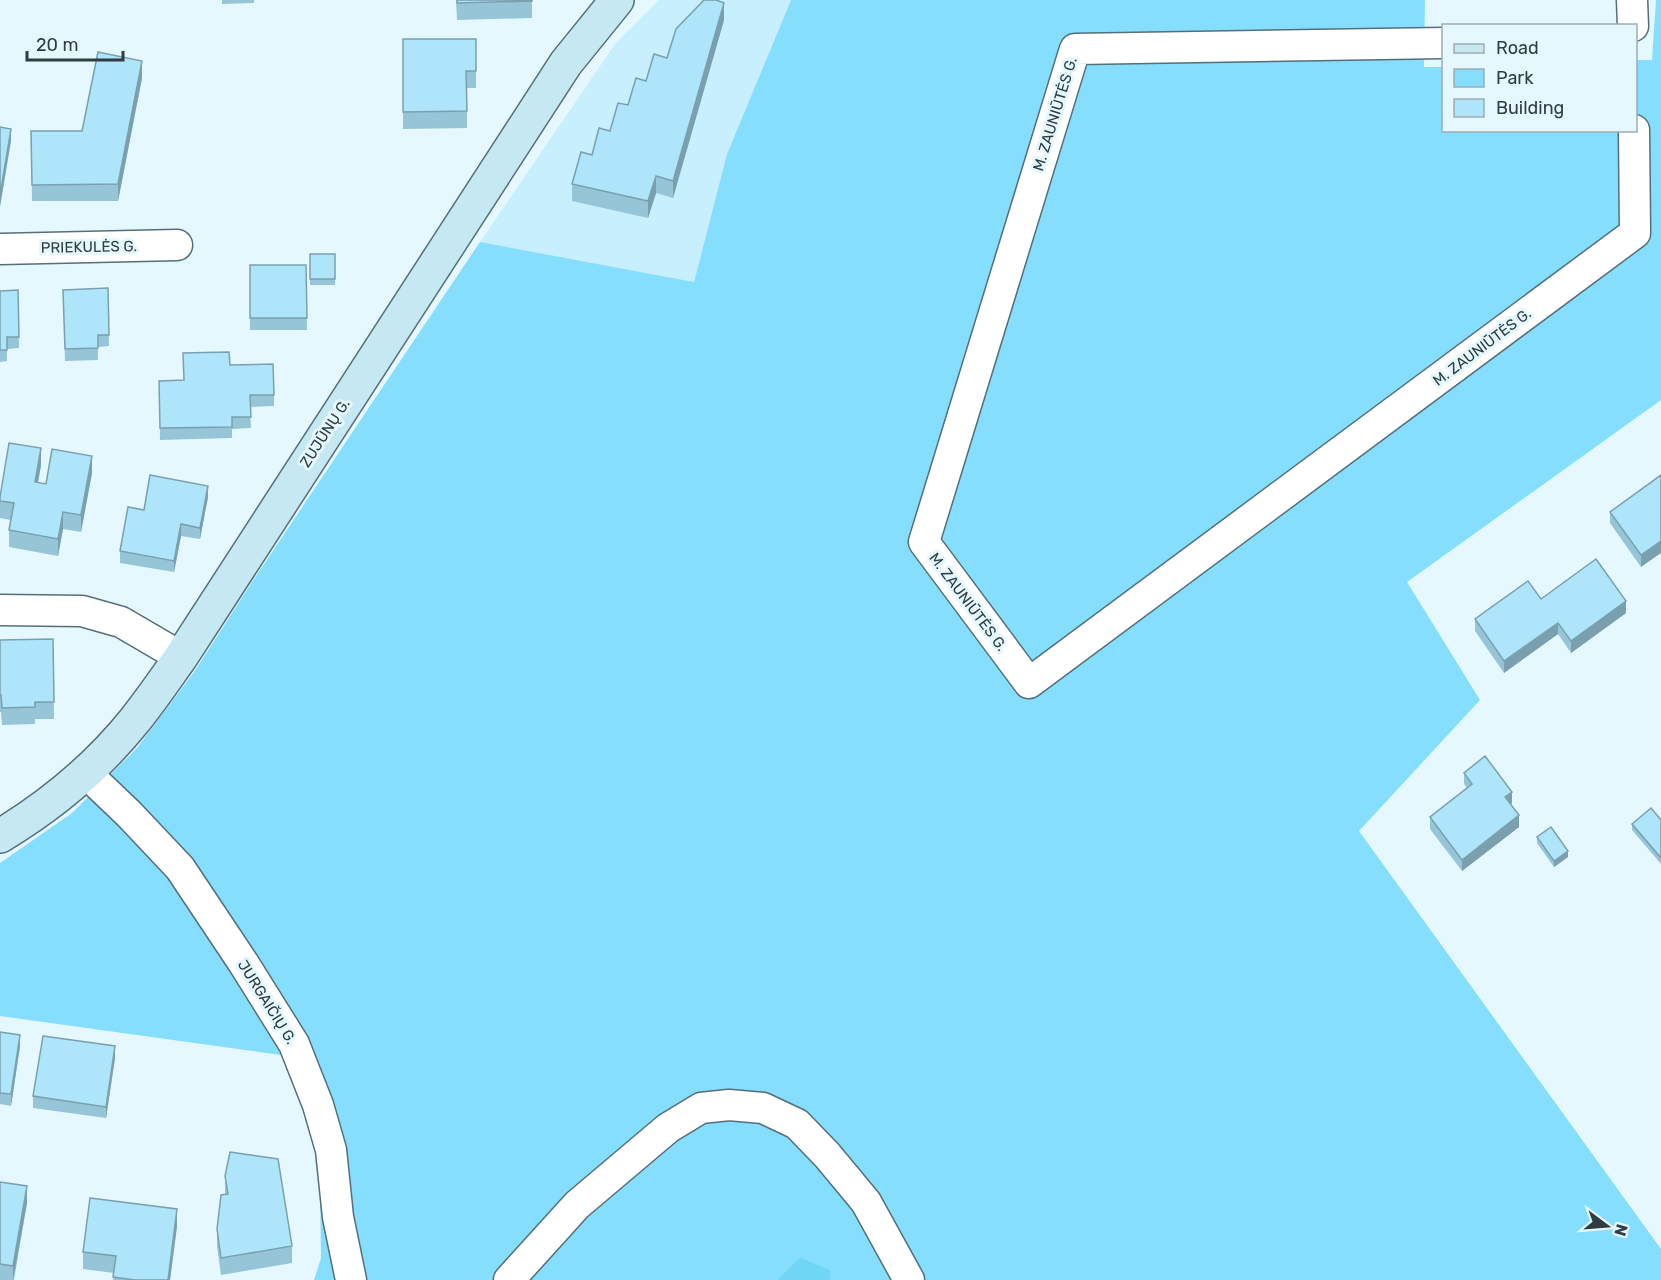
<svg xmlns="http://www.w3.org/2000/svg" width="1661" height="1280" font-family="Rubik,sans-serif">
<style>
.built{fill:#c7effd}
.green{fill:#85defd}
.forest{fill:#71d5f6}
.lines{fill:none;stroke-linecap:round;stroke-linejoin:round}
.minor-casing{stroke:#546f79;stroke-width:33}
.secondary-casing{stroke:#546f79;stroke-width:36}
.minor{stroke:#fff;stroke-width:30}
.secondary{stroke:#c6e8f3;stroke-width:33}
.wall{fill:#96c5d7}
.shaded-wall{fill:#7aa0af}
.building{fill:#aee5fa;stroke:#7aa0af;stroke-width:1.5}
.labels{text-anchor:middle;stroke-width:6;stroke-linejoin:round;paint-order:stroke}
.street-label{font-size:15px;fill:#2f3c40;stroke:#e5f8ff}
</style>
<rect width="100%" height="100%" fill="#e5f8ff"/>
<path class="built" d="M659 0H791L727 154 694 282 480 242 615 44Z"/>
<path class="green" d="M791 0H1425L1424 67H1443L1444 130H1636V60H1652L1656 0H1661V400L1407 582 1480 700 1359 831 1661 1249V1280H831L829 1270 800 1257 777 1280H314L321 1258 320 1181 309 1111 288 1056 0 1016V863L72 813 137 748 194 672 258 573 480 242 694 282 727 154Z"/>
<path class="forest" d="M800 1257 830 1270 831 1280H777Z"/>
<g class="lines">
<g class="minor-casing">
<g id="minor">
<path d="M1632 0 1633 26"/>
<path d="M1444 43 1075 49 924 542 1029 683 1635 233 1634 130"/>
<path d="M0 249 177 245"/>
<path d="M0 610 82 611 121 622 181 657"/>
<path d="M85 772 129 814 180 868 244 964 294 1044 318 1105 331 1150 338 1217 351 1280"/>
<path d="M509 1280 577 1205 668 1128 701 1108 729 1105 763 1108 797 1124 827 1155 866 1202 909 1280"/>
</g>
</g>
<g class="secondary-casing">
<path id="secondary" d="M0 836C50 806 98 766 135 720 151 700 166 678 181 657L566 63 617 0"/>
</g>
<use href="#minor" class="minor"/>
<use href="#secondary" class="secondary"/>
</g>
<g class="wall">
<path d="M222 0H254V3L222 4Z"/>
<path d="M456 0H532V18L457 20Z"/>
<path d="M724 20 673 198 656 193 648 218 572 201V184L592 155 610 131 646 81 667 58Z"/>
<path d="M403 39H476V88H467V128L403 129Z"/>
<path d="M142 78 118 201H32L31 131H82Z"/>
<rect x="310" y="254" width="25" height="31"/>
<path d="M250 265H306L307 330H250Z"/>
<path d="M108 288 109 346 98 347V360L65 361 63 290Z"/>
<path d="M18 290 19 348 7 349V361L0 362V291Z"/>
<path d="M230 365 274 395V406L250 407 251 428 232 429V438L160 440 159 381 184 380Z"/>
<path d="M41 465 38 483 46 484 92 473 81 532 63 529 58 556 9 547V530L11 520 0 518V497Z"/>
<path d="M1661 475 1641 567 1610 523V512Z"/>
<path d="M208 497 200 539 181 536 174 572 120 563V551L144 510Z"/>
<path d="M1541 599 1626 613 1571 653 1558 634 1504 673 1475 631V619Z"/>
<path d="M53 639 54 719H35V724L2 725 1 712H0V640Z"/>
<path d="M1464 773 1512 803 1511 804 1519 827 1462 871 1430 829V817L1467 788 1464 784Z"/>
<path d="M1661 820V864L1632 830V824Z"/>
<path d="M1537 837 1568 857 1554 867 1537 843Z"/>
<path d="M0 1032 20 1046 11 1106 0 1104Z"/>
<path d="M115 1058 106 1118 33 1108V1096Z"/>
<path d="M225 1176 292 1246V1263L221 1275 217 1246V1229L225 1194Z"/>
<path d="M0 1182 27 1203 14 1280H0Z"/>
<path d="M177 1226 170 1280H113L114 1273 83 1269V1252Z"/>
</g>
<g class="shaded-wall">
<path d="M724 3V20L673 198V181Z"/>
<path d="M142 61V78L118 201V184Z"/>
<path d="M11 129V141L0 207V195Z"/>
<path d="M656 176V193L648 218V201Z"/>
<path d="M41 448V465L35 499V482Z"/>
<path d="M92 456V473L81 532V515Z"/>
<path d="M208 486V497L200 539V528Z"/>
<path d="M63 512V529L58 556V539Z"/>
<path d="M181 524V536L174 572V561Z"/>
<path d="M1661 541V553L1641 567V555Z"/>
<path d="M1626 601V613L1571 653V641Z"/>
<path d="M1558 623V634L1504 673V661Z"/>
<path d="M1512 792V803L1505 809V797Z"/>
<path d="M1519 815V827L1462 871V860Z"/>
<path d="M1568 851V857L1554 867V861Z"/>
<path d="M20 1035V1046L11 1106V1094Z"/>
<path d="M115 1046V1058L106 1118V1107Z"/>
<path d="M27 1186V1203L13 1280V1266Z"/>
<path d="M177 1209V1226L170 1280H168Z"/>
</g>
<g class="building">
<path d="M457 0H532V1L457 3Z"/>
<path d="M704 0H716L724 3 673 181 656 176 648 201 572 184 581 152 592 155 599 128 610 131 618 103 628 105 636 78 646 81 654 54 667 58 676 29Z"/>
<path d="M403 39H476V71H466L467 111 403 112Z"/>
<path d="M98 52 142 61 118 184 32 185 31 131H82Z"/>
<path d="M0 127 11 129 0 195Z"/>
<rect x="310" y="254" width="25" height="25"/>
<path d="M250 265H306L307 318H250Z"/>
<path d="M108 288 109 335H98V348L65 349 63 290Z"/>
<path d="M18 290 19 337H7V350H0V291Z"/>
<path d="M229 352 230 365 273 364 274 395H250L251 417H232V427L160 428 159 381 184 380 183 353Z"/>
<path d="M9 443 41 448 35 482 46 484 52 449 92 456 81 515 63 512 58 539 9 530 14 503 0 501V497Z"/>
<path d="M150 475 208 486 200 528 181 524 174 561 120 551 128 507 144 510Z"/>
<path d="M1661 475V541L1641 555 1610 512Z"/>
<path d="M1596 559 1626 601 1571 641 1558 623 1504 661 1475 619 1528 581 1541 599Z"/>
<path d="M53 639 54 702H35V707L2 708 1 695H0V640Z"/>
<path d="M1485 756 1512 792 1505 797 1519 815 1462 860 1430 817 1472 784 1464 773Z"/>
<path d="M1651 808 1661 820V858L1632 824Z"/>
<path d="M1551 827 1568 851 1554 861 1537 837Z"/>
<path d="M0 1032 20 1035 11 1094 0 1093Z"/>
<path d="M43 1036 115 1046 106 1107 33 1096Z"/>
<path d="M230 1152 278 1159 292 1246 221 1258 217 1229 221 1195 228 1194 225 1176Z"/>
<path d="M0 1182 27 1186 13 1266 0 1264Z"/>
<path d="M90 1198 177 1209 168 1280H135L113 1277 116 1256 83 1252Z"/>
</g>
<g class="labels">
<g class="street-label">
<text transform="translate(1055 114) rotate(-73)" y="5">M. ZAUNIŪTĖS G.</text>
<text transform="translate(89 247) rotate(-1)" y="5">PRIEKULĖS G.</text>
<text transform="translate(1482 347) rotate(-37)" y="5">M. ZAUNIŪTĖS G.</text>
<text transform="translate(325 433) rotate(-57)" y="5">ZUJŪNŲ G.</text>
<text transform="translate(968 602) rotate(53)" y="5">M. ZAUNIŪTĖS G.</text>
<text transform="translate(267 1002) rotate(58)" y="5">JURGAIČIŲ G.</text>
</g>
</g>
<rect x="1442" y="24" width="195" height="108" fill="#e5f8ff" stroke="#9cadb3" stroke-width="1.5"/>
<rect x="1454" y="44" width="30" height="9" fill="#c6e8f3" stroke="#9cadb3" stroke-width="1.5"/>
<text x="1496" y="54" font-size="18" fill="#2f3c40">Road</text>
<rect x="1454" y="69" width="30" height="18" fill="#85defd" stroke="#9cadb3" stroke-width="1.5"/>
<text x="1496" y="84" font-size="18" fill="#2f3c40">Park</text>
<rect x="1454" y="99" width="30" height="18" fill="#aee5fa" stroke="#9cadb3" stroke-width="1.5"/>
<text x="1496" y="114" font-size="18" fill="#2f3c40">Building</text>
<g transform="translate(1607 1226) rotate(106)" stroke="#e5f8ff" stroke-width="4.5" paint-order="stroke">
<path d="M0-4.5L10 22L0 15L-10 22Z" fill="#2f3c40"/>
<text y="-9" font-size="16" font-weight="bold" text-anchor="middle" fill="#2f3c40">N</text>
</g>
<path d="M27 51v9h96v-9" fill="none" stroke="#2f3c40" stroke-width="3"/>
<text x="36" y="51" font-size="18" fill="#2f3c40" stroke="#e5f8ff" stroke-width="4.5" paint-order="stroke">20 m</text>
</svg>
